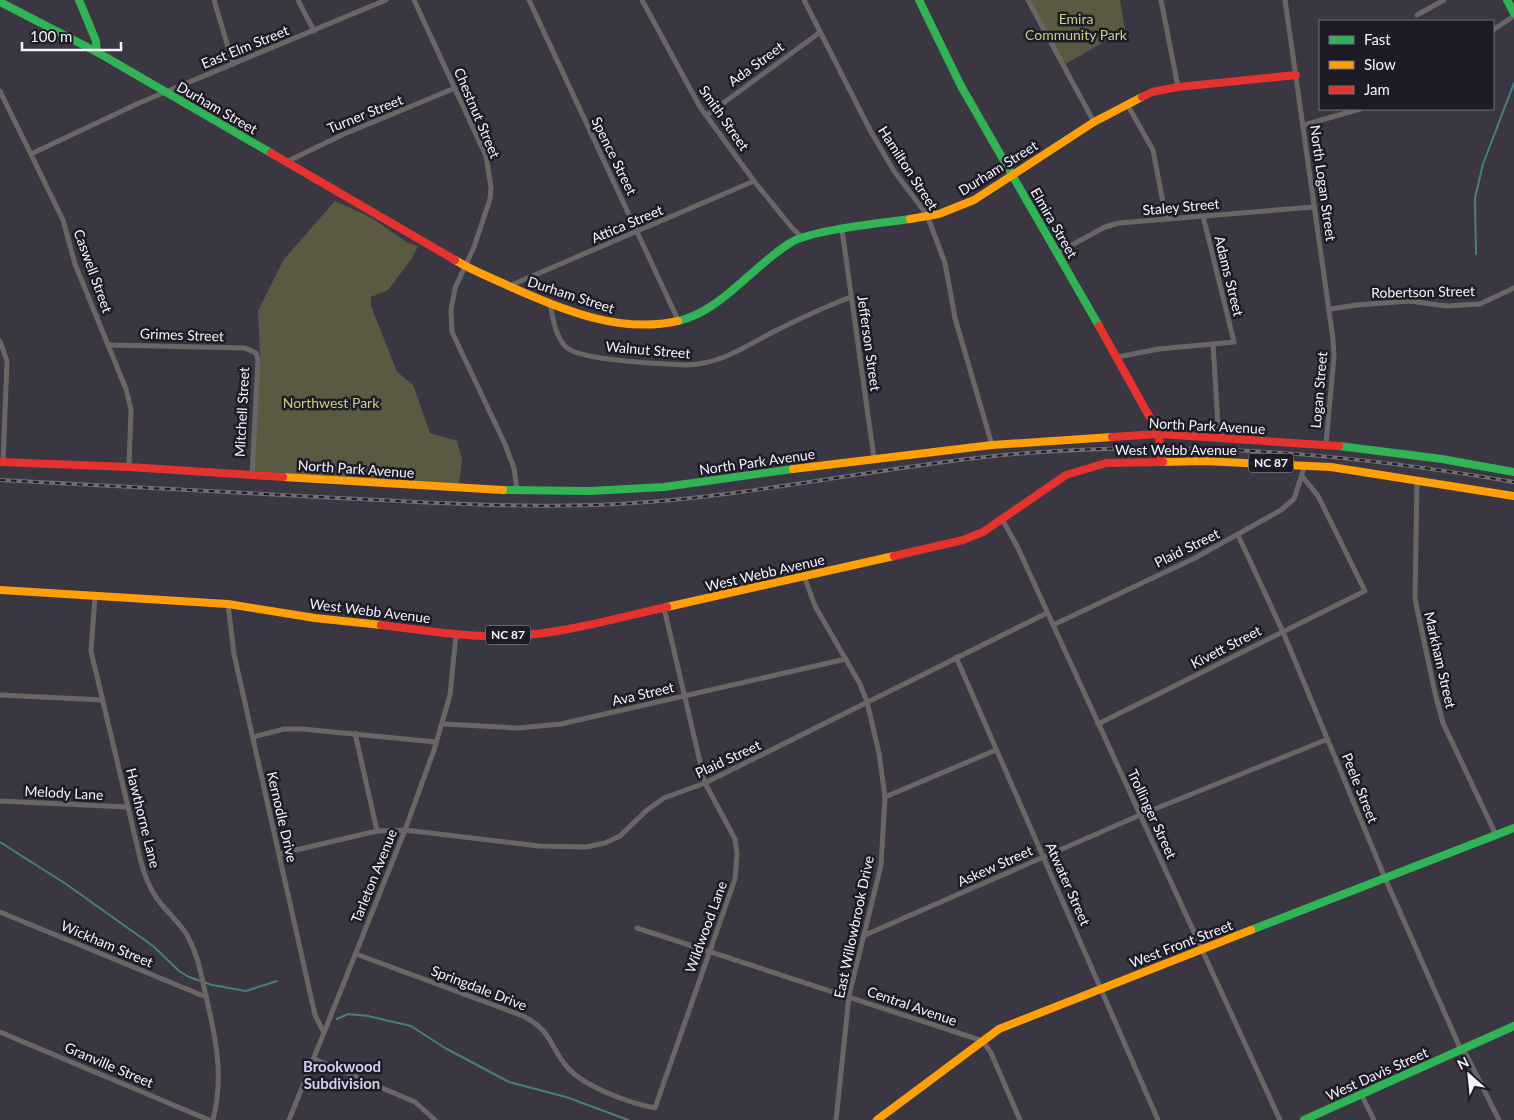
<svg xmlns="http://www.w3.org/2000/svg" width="1514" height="1120" font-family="Lato,sans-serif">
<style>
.green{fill:#5a5a42}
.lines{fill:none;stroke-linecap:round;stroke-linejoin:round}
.stream{stroke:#467e85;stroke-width:2}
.street{stroke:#6a6667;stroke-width:5}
.fast{stroke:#30b455;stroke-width:8}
.slow{stroke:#ff9f0a;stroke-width:8}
.jam{stroke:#e5322d;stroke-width:8}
.rail-casing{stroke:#716e73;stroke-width:4}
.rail{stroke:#1d1b25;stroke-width:2;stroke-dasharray:5.5;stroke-linecap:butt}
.labels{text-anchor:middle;stroke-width:5;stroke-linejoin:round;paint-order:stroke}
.shield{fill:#1d1b25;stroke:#b4b2be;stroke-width:1}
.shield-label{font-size:12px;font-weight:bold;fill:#f5f3ff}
.park-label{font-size:14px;fill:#cacd84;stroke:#1d1b25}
.street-label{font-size:14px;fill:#f5f3ff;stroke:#1d1b25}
.neighbourhood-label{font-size:15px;font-weight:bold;fill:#d5d0ec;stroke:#1d1b25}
</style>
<rect width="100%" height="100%" fill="#3a3743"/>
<g class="green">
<path d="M1029 0H1120L1125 30 1067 63 1063 62Z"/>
<path d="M335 201 372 218 408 243 418 246 413 257 388 290 371 297V306L397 372 413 385 430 433 457 441 462 460 459 484 254 471 260 354 258 311 284 259Z"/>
</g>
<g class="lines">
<g class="stream">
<path d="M1476 254 1475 198 1483 164 1514 83"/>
<path d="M0 842 66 884 153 946 179 971 189 977 212 985 246 991 277 981"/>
<path d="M337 1019 348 1014 368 1016 411 1026 445 1048 509 1082 566 1097 628 1120"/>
</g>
<g class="street">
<path d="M214 0 233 64"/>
<path d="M298 0 314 31"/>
<path d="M414 0 486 156 491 187 490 199 474 247 455 288 451 310 452 332 504 442 514 468 517 491"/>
<path d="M529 0 679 322"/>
<path d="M642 0 700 107 754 181 793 229 803 238"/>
<path d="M804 0 871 132 894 171 927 215 945 263 955 318 992 445"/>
<path d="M1028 0 1094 122"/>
<path d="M1161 0 1178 87"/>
<path d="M1285 0 1333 339 1334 356 1326 444"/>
<path d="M1417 15 1444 0"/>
<path d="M1493 30 1514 16"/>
<path d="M0 91 63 220 75 264 126 389 131 409 129 467"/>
<path d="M1127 104 1153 150 1166 218"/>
<path d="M707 115 819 33"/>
<path d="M1304 125 1360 109"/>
<path d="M31 154 139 103 386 0"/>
<path d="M286 162 342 135 455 88"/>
<path d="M842 230 874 458"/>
<path d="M1057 253 1105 227 1119 223 1314 207"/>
<path d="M509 286 754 181"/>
<path d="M550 304C553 318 555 336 566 347 580 361 665 364 687 365 720 364 745 347 773 332 799 319 824 307 851 297"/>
<path d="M1330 309 1357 305 1410 301 1446 306 1480 304 1514 288"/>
<path d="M0 341 7 361 3 463"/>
<path d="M1213 344 1218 425 1222 438"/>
<path d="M109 345 245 348 256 353 258 360 252 475"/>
<path d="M1117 357 1159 349 1234 342 1203 216"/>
<path d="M1417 480 1415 599 1435 693 1443 723 1496 835"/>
<path d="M1002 519 1017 546 1280 1120"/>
<path d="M1238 535 1283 632 1385 878 1461 1050"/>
<path d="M804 576 815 606 860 684 867 702 879 753 885 797 881 865 849 996 836 1120"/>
<path d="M95 596 91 651 141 862C145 875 149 888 158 900 167 912 179 922 187 935 198 955 201 974 206 996 216 1039 224 1076 213 1120"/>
<path d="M228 604 234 654 315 1015 324 1033"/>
<path d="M1053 625 1195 558 1281 510 1294 499 1305 465"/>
<path d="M956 657 1158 1120"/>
<path d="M0 695 103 700"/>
<path d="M443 724 518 728 561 724 846 659"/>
<path d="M1098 724 1365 591 1318 496 1302 476"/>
<path d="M355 733 377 831"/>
<path d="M253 737 284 729H302L436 742"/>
<path d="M885 797 996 750"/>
<path d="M0 801 127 807"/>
<path d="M279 854 377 831 405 830 539 846 586 847 605 843 620 836 647 810 664 798 705 783 1047 613"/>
<path d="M0 912 206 997"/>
<path d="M637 928 983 1041 991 1053 1020 1120"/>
<path d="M865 935 1140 815 1328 739"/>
<path d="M356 954 523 1016C554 1032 549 1047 568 1068 585 1087 629 1103 655 1108L735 879 737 854 735 839 705 783 664 608"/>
<path d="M0 1032 209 1120"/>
<path d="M1463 1048 1499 1120"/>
<path d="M314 1059 415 1102 435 1120"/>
<path d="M1361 1094 1374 1120"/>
<path d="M289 1120 405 830 434 750 450 695 456 634"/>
</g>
<g class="fast">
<path d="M79 0 96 41 97 52"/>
<path d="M919 0 961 86 1099 326"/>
<path d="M1507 0 1514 13"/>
<path d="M0 2 97 52 271 153"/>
<path d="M678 321C720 312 753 266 790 243 810 230 883 223 910 219"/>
<path d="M1339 446 1442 459 1514 472"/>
<path d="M503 490 590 491 664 487 793 469"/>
<path d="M1251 930 1514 828"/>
<path d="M1304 1120 1514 1026"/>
</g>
<g class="slow">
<path d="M910 219 939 214 974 200 1094 122 1142 97"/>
<path d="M455 260C473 271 492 278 511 287 564 310 619 334 678 321"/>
<path d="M1163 462 1203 461 1331 467 1514 496"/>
<path d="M793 469 992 445 1112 437"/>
<path d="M283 477 503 490"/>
<path d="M0 590 228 604 315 618 381 625"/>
<path d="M667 607 894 556"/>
<path d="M877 1120 999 1029 1251 930"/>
</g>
<g class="jam">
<path d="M1142 97 1152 92 1178 87 1296 75"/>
<path d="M271 153 455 260"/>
<path d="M1099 326 1159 434 1161 460"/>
<path d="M1112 437 1159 434 1339 446"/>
<path d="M0 462 129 467 283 477"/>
<path d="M894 556 963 540 983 532 1066 475 1106 463 1163 462"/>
<path d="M381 625C423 630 467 638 510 636 563 634 616 618 667 607"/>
</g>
<g class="rail-casing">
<path id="rail" d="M0 480C107 486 214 491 320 497 420 502 519 509 618 504 756 497 890 464 1027 453 1193 440 1351 454 1514 482"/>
</g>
<use href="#rail" class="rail"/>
</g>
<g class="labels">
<g class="shield">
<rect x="1248.5" y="453.5" width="45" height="19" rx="4"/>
<rect x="485.5" y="625.5" width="45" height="19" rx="4"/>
</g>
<g class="shield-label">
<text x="1271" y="467">NC 87</text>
<text x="508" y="639">NC 87</text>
</g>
<g class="park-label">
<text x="1076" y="24">Emira<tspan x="1076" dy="16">Community Park</tspan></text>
<text x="331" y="408">Northwest Park</text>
</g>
<g class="street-label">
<text transform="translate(245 47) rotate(-22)" y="5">East Elm Street</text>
<text transform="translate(756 64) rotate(-36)" y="5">Ada Street</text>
<text transform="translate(217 108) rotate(30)" y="5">Durham Street</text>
<text transform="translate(477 113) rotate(67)" y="5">Chestnut Street</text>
<text transform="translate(365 114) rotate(-22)" y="5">Turner Street</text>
<text transform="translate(724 118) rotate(55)" y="5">Smith Street</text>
<text transform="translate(614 156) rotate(64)" y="5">Spence Street</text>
<text transform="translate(908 168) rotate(57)" y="5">Hamilton Street</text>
<text transform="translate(998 168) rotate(-32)" y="5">Durham Street</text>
<text transform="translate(1323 183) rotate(82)" y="5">North Logan Street</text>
<text transform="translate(1181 207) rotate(-5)" y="5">Staley Street</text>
<text transform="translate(1054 223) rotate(60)" y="5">Elmira Street</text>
<text transform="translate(627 224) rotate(-23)" y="5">Attica Street</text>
<text transform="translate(93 271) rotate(70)" y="5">Caswell Street</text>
<text transform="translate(1229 276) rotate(76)" y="5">Adams Street</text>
<text transform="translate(1423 292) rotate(-1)" y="5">Robertson Street</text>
<text transform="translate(571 295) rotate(18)" y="5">Durham Street</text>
<text transform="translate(182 335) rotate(2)" y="5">Grimes Street</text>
<text transform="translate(869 343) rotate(82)" y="5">Jefferson Street</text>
<text transform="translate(648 350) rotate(5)" y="5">Walnut Street</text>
<text transform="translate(1319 390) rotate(-85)" y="5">Logan Street</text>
<text transform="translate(242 412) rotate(-87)" y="5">Mitchell Street</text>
<text transform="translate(1207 426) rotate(3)" y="5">North Park Avenue</text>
<text x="1176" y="455">West Webb Avenue</text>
<text transform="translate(757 462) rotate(-8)" y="5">North Park Avenue</text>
<text transform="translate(356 469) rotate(4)" y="5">North Park Avenue</text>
<text transform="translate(1187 548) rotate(-26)" y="5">Plaid Street</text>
<text transform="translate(765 573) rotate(-13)" y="5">West Webb Avenue</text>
<text transform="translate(370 611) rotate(7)" y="5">West Webb Avenue</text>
<text transform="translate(1226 647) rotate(-27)" y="5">Kivett Street</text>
<text transform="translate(1440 660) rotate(77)" y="5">Markham Street</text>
<text transform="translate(643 694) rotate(-13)" y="5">Ava Street</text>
<text transform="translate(728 759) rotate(-25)" y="5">Plaid Street</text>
<text transform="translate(1360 788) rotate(68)" y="5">Peele Street</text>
<text transform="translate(64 793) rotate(3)" y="5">Melody Lane</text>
<text transform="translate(1152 814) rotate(65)" y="5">Trollinger Street</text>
<text transform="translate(282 817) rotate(77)" y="5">Kernodle Drive</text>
<text transform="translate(143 818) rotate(76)" y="5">Hawthorne Lane</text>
<text transform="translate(995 866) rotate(-24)" y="5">Askew Street</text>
<text transform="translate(374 876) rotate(-68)" y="5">Tarleton Avenue</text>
<text transform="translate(1068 884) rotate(66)" y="5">Atwater Street</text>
<text transform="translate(706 927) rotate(-70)" y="5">Wildwood Lane</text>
<text transform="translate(854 927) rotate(-78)" y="5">East Willowbrook Drive</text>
<text transform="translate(107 944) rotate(23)" y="5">Wickham Street</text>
<text transform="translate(1181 944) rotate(-21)" y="5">West Front Street</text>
<text transform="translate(479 988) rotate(21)" y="5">Springdale Drive</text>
<text transform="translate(912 1006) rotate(19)" y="5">Central Avenue</text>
<text transform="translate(109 1065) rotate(23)" y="5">Granville Street</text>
<text transform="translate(1377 1074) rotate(-24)" y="5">West Davis Street</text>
</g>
<g class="neighbourhood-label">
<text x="342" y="1072">Brookwood<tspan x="342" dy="17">Subdivision</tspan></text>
</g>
</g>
<rect x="1319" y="20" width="175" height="90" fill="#1d1b25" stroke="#73717c"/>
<rect x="1329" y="36" width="25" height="8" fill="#30b455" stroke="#73717c"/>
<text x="1364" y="45" font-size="15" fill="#f5f3ff">Fast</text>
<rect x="1329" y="61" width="25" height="8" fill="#ff9f0a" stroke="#73717c"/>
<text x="1364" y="70" font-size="15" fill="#f5f3ff">Slow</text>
<rect x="1329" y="86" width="25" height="8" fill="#e5322d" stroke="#73717c"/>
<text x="1364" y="95" font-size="15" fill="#f5f3ff">Jam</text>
<g transform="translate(1469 1075) rotate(333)" stroke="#1d1b25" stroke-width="4" paint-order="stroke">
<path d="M0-4L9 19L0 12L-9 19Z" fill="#f5f3ff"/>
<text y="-8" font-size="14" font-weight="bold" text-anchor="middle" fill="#f5f3ff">N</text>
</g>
<path d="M22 42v8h99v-8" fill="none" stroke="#f5f3ff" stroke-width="2.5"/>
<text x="30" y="42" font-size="15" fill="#f5f3ff" stroke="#1d1b25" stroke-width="4" paint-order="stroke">100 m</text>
</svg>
